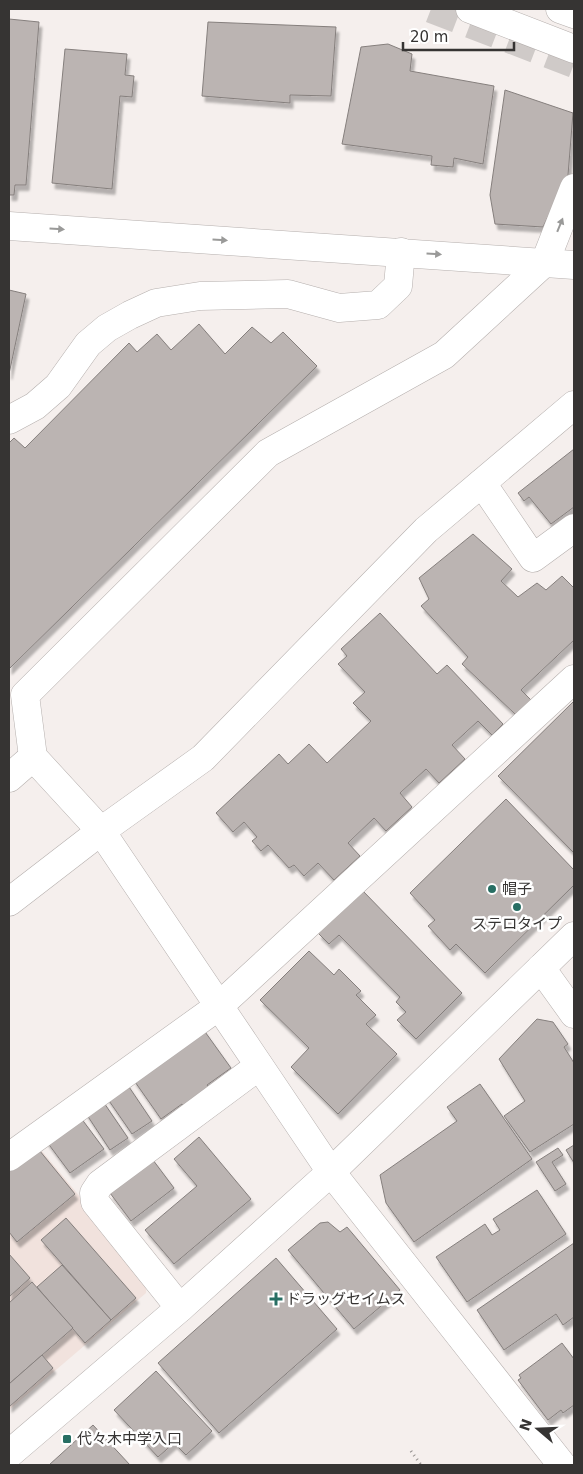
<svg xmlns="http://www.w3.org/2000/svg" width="583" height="1474" font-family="'DejaVu Sans','Noto Sans JP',sans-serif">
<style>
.built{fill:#f1e2dd}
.building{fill:#bbb4b2;stroke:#857f7d;filter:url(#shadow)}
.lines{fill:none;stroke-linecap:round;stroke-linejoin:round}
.highway-tunnel{stroke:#cfcac8;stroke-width:28;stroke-dasharray:28 14;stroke-linecap:butt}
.minor-casing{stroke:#b5afad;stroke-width:29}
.major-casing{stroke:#b5afad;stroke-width:29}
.highway-casing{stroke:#b5afad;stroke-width:29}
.path{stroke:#938f8d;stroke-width:3;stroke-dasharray:1 4;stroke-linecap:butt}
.minor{stroke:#fff;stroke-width:28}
.major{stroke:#fff;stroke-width:28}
.highway{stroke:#fff;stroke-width:28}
.oneway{fill:#9a9a99}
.poi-dot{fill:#276e63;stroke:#fff;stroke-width:2}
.labels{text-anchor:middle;stroke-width:5;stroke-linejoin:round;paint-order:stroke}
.poi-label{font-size:15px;fill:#363433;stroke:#fff;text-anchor:start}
</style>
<defs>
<filter id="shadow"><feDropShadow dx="3" dy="5.5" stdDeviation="1" flood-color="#0004"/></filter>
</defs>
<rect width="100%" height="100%" fill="#f5efed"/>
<path class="built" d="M36 1144 147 1277 146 1293 9 1410V1163Z"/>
<g class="building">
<path d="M9 19 39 22 26 185H15L14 195H9Z"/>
<path d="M208 22 336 27 331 96 290 95V103L202 96Z"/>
<path d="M388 44 412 54 410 71 494 86 483 164 454 158 453 167 431 165 432 156 342 144 361 47Z"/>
<path d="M65 49 127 54 125 75 134 76 132 97 120 96 112 189 52 183Z"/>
<path d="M505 90 573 113 568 175 543 227 495 224 490 195Z"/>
<path d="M9 290 26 294 9 374Z"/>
<path d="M199 324 225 354 252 327 271 343 283 332 317 366 9 669V443L14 438 25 448 129 343 137 352 157 334 171 350Z"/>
<path d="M574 449V507L551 524 529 497 524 501 518 493Z"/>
<path d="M473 534 512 569 501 581 518 597 537 583 546 590 562 576 574 588V640L521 690 533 702 515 714 462 664 468 657 421 606 429 599 419 578Z"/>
<path d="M380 613 437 674 447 665 503 724 492 735 478 721 452 745 465 759 439 783 426 769 400 793 412 807 386 831 374 818 348 843 360 856 334 880 318 863 304 876 294 865 289 868 268 845 261 851 252 841 257 837 244 822 233 832 216 813 279 754 288 764 309 744 327 763 371 721 353 703 365 692 338 664 347 656 341 649Z"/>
<path d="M574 701V853L498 776Z"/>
<path d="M506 799 574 870V885L485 973 456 944 450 950 428 926 435 920 410 893Z"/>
<path d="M362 890 462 993 416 1039 397 1020 406 1012 396 1002 400 997 339 935 329 944 318 933Z"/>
<path d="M309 951 334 975 339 969 361 991 356 995 376 1015 366 1024 397 1054 338 1114 291 1067 309 1048 260 1000Z"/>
<path d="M537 1019 553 1022 568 1044 564 1047 574 1063V1124L530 1152 504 1116 525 1101 499 1059Z"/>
<path d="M203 1029 231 1068 207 1085 211 1090 185 1108 182 1104 161 1119 133 1079Z"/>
<path d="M125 1081 152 1121 132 1134 105 1095Z"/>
<path d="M480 1084 532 1159 414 1242 386 1203 380 1175 457 1121 447 1107Z"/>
<path d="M100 1097 128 1138 110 1150 83 1109Z"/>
<path d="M78 1114 104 1149 70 1173 44 1138Z"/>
<path d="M199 1137 251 1199 174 1264 145 1230 197 1186 174 1159Z"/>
<path d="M35 1145 75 1194 17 1242 9 1232V1167Z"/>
<path d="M574 1145V1163L566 1150Z"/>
<path d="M558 1148 563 1155 552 1162 566 1184 555 1191 536 1162Z"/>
<path d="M153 1160 174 1188 131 1221 110 1193Z"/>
<path d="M537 1190 566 1234 467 1302 436 1257 485 1224 492 1235 500 1230 493 1219Z"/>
<path d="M66 1218 136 1298 111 1320 41 1240Z"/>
<path d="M328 1222 340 1232 347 1227 400 1290 354 1329 288 1250 320 1223Z"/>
<path d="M574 1243V1317L563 1325 556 1314 504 1350 477 1310Z"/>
<path d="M9 1254 30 1278 9 1297Z"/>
<path d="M276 1258 337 1329 219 1433 158 1363Z"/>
<path d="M62 1265 111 1320 85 1343 37 1287Z"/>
<path d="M32 1282 73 1328 9 1384V1303Z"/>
<path d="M562 1343 574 1359V1405L563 1413 561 1410 548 1420 518 1380 521 1378 519 1375Z"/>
<path d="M42 1355 53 1368 9 1407V1384Z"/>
<path d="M156 1371 212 1431 186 1455 174 1443 158 1457 114 1410Z"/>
<path d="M93 1425 130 1465H49Z"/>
</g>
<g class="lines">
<path class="highway-tunnel" d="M431 9 574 64"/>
<g class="minor-casing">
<g id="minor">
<path d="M9 226 574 265"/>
<path d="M9 420 35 406 58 386 88 344 107 328 130 315 156 303 200 296 288 294 339 308 378 305 398 286 401 252"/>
<path d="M482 483 533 558 574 528"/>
<path d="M9 778 33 757"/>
<path d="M9 902 101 831 203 758 426 530 574 405"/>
<path d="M541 968 574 1014"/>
<path d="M9 1157 219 1006 574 679"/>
<path d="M180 1308 95 1202 94 1193 100 1184 259 1066"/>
<path d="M9 1454 180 1308 331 1172 574 936"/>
<path d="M562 1465 331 1172 101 831 33 757 25 695 268 453 444 355 545 262 574 188"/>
</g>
</g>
<g class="major-casing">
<path id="major" d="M470 9 574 49"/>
</g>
<g class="highway-casing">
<path id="highway" d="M560 9 574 14"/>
</g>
<path class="path" d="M411 1451 421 1465"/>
<use href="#minor" class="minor"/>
<use href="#major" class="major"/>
<use href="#highway" class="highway"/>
</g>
<defs><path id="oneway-solid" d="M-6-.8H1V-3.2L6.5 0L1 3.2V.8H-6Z" transform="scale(1.25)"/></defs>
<g class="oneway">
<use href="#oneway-solid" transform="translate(560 225) rotate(-68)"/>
<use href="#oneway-solid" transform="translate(57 229) rotate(4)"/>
<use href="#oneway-solid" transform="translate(220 240) rotate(4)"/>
<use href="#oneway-solid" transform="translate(434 254) rotate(4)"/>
</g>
<g class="poi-dot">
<circle cx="492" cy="889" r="5"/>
<circle cx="517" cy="907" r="5"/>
<path d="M273.5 1291.5h5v5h5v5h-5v5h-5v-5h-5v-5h5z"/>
<rect x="62" y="1434" width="10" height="10" rx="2.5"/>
</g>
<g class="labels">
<g class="poi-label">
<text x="502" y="894">帽子</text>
<text x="517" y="929" text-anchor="middle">ステロタイプ</text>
<text x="286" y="1304">ドラッグセイムス</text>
<text x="77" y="1444">代々木中学入口</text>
</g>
</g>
<rect width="583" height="1474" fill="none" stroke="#363433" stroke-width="20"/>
<g transform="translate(538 1429) rotate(289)" stroke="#ffffff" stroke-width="4" paint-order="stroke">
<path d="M0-4L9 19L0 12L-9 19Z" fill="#363433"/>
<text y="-8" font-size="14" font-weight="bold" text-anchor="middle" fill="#363433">N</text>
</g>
<path d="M403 42v8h111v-8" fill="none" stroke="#363433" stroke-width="2.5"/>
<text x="410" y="42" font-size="15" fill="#363433" stroke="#ffffff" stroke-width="4" paint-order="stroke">20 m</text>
</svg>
